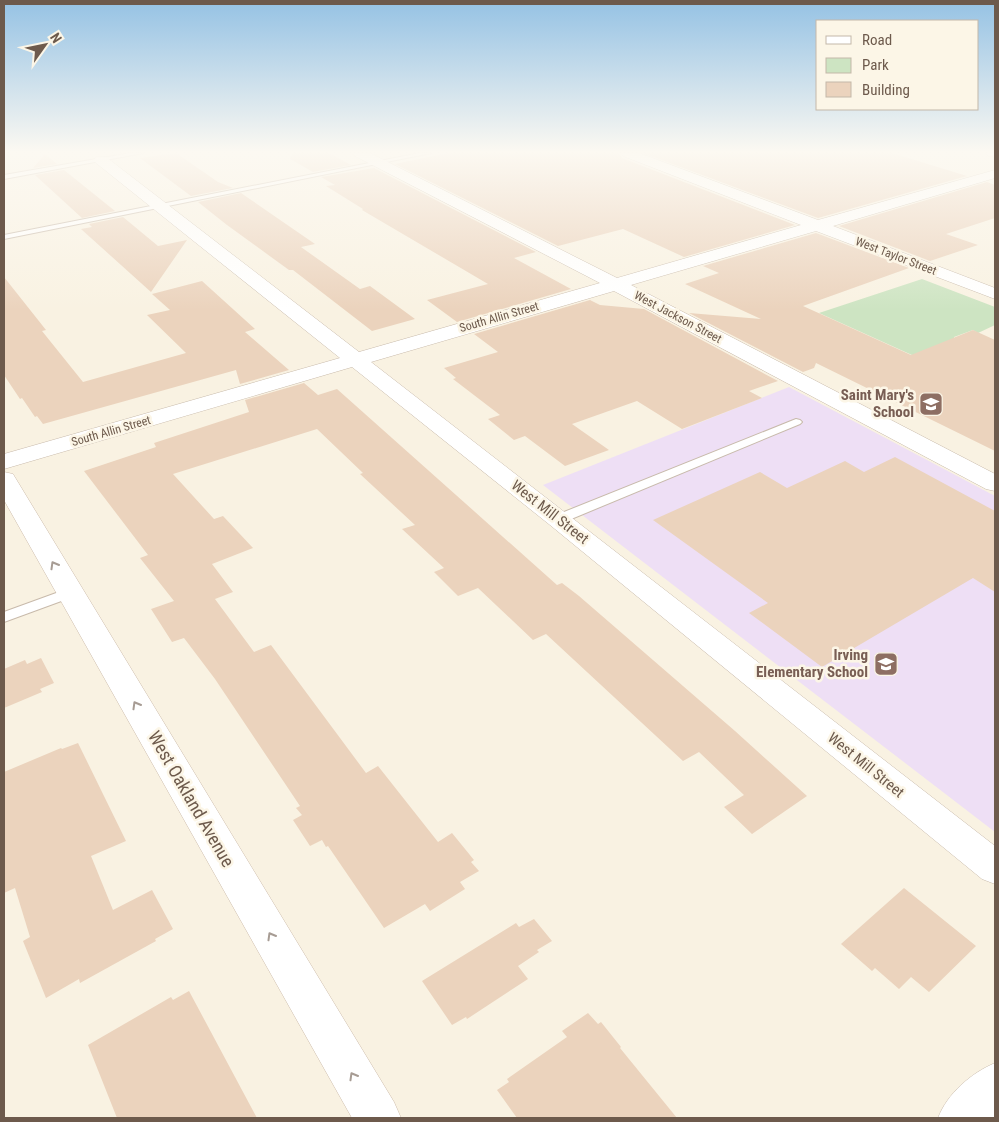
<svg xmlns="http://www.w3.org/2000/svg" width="999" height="1122" font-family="'Roboto Condensed',sans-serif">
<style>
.education{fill:#eedff5}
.green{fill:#cde4c2}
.building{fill:#ebd3bd}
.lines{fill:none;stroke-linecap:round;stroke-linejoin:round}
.lane-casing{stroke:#c8baab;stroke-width:2}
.street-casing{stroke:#c8baab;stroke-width:1}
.secondary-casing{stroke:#cdbcab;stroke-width:1}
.lane{fill:#fff;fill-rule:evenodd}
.street{fill:#fff;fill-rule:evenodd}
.secondary{fill:#fff;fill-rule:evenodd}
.oneway{stroke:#a79c94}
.labels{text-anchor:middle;stroke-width:5;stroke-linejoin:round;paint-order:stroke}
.far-street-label{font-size:12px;fill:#6d5a4c;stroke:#fcf6e7}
.education-label{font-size:15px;font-weight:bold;fill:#785e54;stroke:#fcf6e7;text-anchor:end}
.street-label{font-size:15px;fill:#6d5a4c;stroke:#fcf6e7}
.near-street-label{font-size:18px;fill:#6d5a4c;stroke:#fcf6e7}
</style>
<rect width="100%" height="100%" fill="#f9f2e2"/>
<path class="education" d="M789 387 995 496V832L543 485Z"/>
<path class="green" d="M922 279 995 307V325L978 333 973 330 954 337V374L819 313Z"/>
<g class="building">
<path d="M176 153 218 182 233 188 191 196 140 158Z"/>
<path d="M293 153H329L351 165 313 172 290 159Z"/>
<path d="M448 153H619L622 158 795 225 684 257 623 229 558 246 395 164Z"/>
<path d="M643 153H892L967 176 818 218Z"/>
<path d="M45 154 57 164 33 168Z"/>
<path d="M374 168 536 252 514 258 571 289 457 322 427 300 488 284 362 210 363 209 326 186 335 185 321 177Z"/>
<path d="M64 170 115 211 82 218 35 175Z"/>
<path d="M987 182 995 185V218L946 234 978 245 930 261 839 226Z"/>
<path d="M241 193 315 244 301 247 360 289 370 286 415 319 372 331 293 270H289L227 225 198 202Z"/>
<path d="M123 217 158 246 187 240 151 292 81 229 92 227 89 224Z"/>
<path d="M816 233 909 268 803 306 911 355 973 330 995 340V451L816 363 814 368 803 372 689 313 761 319 685 284 719 273 703 266Z"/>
<path d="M4 277 46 330 42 331 83 382 186 353 147 315 170 310 152 294 202 281 255 329 245 332 289 370 240 384 236 370 43 424 37 416 35 417 22 398 20 399 4 375Z"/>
<path d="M590 300 600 305 644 309 778 381 749 391 762 398 682 429 637 401 572 424 609 450 565 466 525 436 514 440 488 419 500 415 453 379 456 378 444 368 498 352 474 334Z"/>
<path d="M304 383 318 395 337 389 557 585 562 583 579 596 735 731 807 796 752 834 724 807 744 795 699 752 683 761 546 634 533 640 478 588 458 596 434 572 444 568 402 529 415 525 360 474 363 473 317 429 173 474 214 519 223 516 253 548 212 564 233 592 215 599 254 652 271 645 366 773 378 766 438 842 452 833 474 860 471 862 479 871 460 882 465 889 430 911 425 904 384 928 328 846 326 847 322 840 310 846 293 820 302 815 296 808 300 806 215 679 184 638 172 642 151 609 174 601 140 558 148 555 84 471 156 447 154 443 249 412 245 400Z"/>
<path d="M895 457 995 511V592L973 578 822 667 749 613 768 603 653 520 760 472 787 488 845 461 864 472Z"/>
<path d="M41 658 54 683 40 689 42 692 4 708V669L25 660 27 664Z"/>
<path d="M78 743 126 841 91 856 113 910 152 890 173 929 155 939 156 941 80 983 79 979 46 998 23 941 30 937 15 888 4 893V772L61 748 62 749Z"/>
<path d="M904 888 976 946 929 992 911 977 899 989 875 968 872 971 841 944Z"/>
<path d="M534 919 552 941 537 950 539 952 518 966 528 979 467 1019 466 1017 452 1025 422 981 516 923 519 927Z"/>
<path d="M189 991 257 1118H117L88 1045 171 997 173 1000Z"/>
<path d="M588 1013 598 1024 601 1022 621 1047 620 1048 677 1118H517L497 1090 509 1082 507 1079 567 1037 562 1031Z"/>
</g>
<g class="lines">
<g class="lane-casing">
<g id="lane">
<path d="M131 153H143L4 179V175Z"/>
<path d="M420 153H431L4 239V235Z"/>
<path d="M796 419 800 420 802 422 800 424 564 522H554L552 519 554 516Z"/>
<path d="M70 588 75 590 77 593 75 596 4 622V612Z"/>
</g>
</g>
<g class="street-casing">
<g id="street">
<path d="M353 153H370L617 278 801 225 623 156 621 153H639L818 220 995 170V178L833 226 995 288V299L816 231 631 285 995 474V491L986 489 614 291 371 362 995 846V884L982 879 550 525 352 367 4 469V454L340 358 96 163 94 160 96 157H106L359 352 600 283 355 156Z"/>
<path d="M986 153H995V157L988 156Z"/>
<path d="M995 1063 994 1118H938C947 1094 971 1073 995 1063Z"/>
</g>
</g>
<g class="secondary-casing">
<path id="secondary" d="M4 472 13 474 16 479 394 1102 401 1118H352L4 500Z"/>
</g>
<use href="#lane" class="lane"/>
<use href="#street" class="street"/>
<use href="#secondary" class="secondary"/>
</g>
<defs><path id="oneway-chevron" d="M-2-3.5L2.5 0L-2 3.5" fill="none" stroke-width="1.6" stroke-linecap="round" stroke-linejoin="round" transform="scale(1.25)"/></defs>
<g class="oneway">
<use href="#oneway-chevron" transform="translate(54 565) rotate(-120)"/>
<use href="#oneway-chevron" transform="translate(136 705) rotate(-120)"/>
<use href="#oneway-chevron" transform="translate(271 936) rotate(-120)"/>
<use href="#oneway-chevron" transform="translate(353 1076) rotate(-120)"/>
</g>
<linearGradient id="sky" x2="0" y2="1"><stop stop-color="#95c2e4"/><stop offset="0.49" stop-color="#fcf9f2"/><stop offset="1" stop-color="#fcf9f2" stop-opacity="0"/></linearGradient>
<rect width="999" height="310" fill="url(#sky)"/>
<defs>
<g id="school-square" transform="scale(1.25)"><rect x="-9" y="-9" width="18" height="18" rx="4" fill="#8d6e63" stroke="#fcf6e7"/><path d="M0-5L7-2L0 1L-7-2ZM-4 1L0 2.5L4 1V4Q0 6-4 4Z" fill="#fff"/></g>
</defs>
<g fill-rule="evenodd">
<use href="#school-square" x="931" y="404"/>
<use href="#school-square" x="886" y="664"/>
</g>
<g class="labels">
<g class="far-street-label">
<text transform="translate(896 256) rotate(21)" y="4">West Taylor Street</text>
<text transform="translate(499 317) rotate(-16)" y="4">South Allin Street</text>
<text transform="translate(678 317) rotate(28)" y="4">West Jackson Street</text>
<text transform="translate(111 431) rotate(-16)" y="4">South Allin Street</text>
</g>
<g class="education-label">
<text x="914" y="400">Saint Mary's<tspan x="914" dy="17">School</tspan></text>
<text x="868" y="660">Irving<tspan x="868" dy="17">Elementary School</tspan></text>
</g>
<g class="street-label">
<text transform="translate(550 512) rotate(38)" y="5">West Mill Street</text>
<text transform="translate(866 765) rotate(39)" y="5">West Mill Street</text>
</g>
<g class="near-street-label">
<text transform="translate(191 799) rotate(60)" y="6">West Oakland Avenue</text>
</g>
</g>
<rect width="999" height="1122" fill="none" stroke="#6d5a4c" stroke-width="10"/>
<rect x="816" y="20" width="162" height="90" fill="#fcf6e7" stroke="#c3b8a9"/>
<rect x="826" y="36" width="25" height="8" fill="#ffffff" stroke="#c3b8a9"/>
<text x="862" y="45" font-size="15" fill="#6d5a4c">Road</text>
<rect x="826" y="58" width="25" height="15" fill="#cde4c2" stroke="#c3b8a9"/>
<text x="862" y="70" font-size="15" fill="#6d5a4c">Park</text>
<rect x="826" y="82" width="25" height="15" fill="#ebd3bd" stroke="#c3b8a9"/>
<text x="862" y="95" font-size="15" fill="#6d5a4c">Building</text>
<g transform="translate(45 45) rotate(57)" stroke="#fcf6e7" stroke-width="4" paint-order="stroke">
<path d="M0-4L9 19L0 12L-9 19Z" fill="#6d5a4c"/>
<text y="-8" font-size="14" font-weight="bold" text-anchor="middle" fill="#6d5a4c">N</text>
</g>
</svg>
